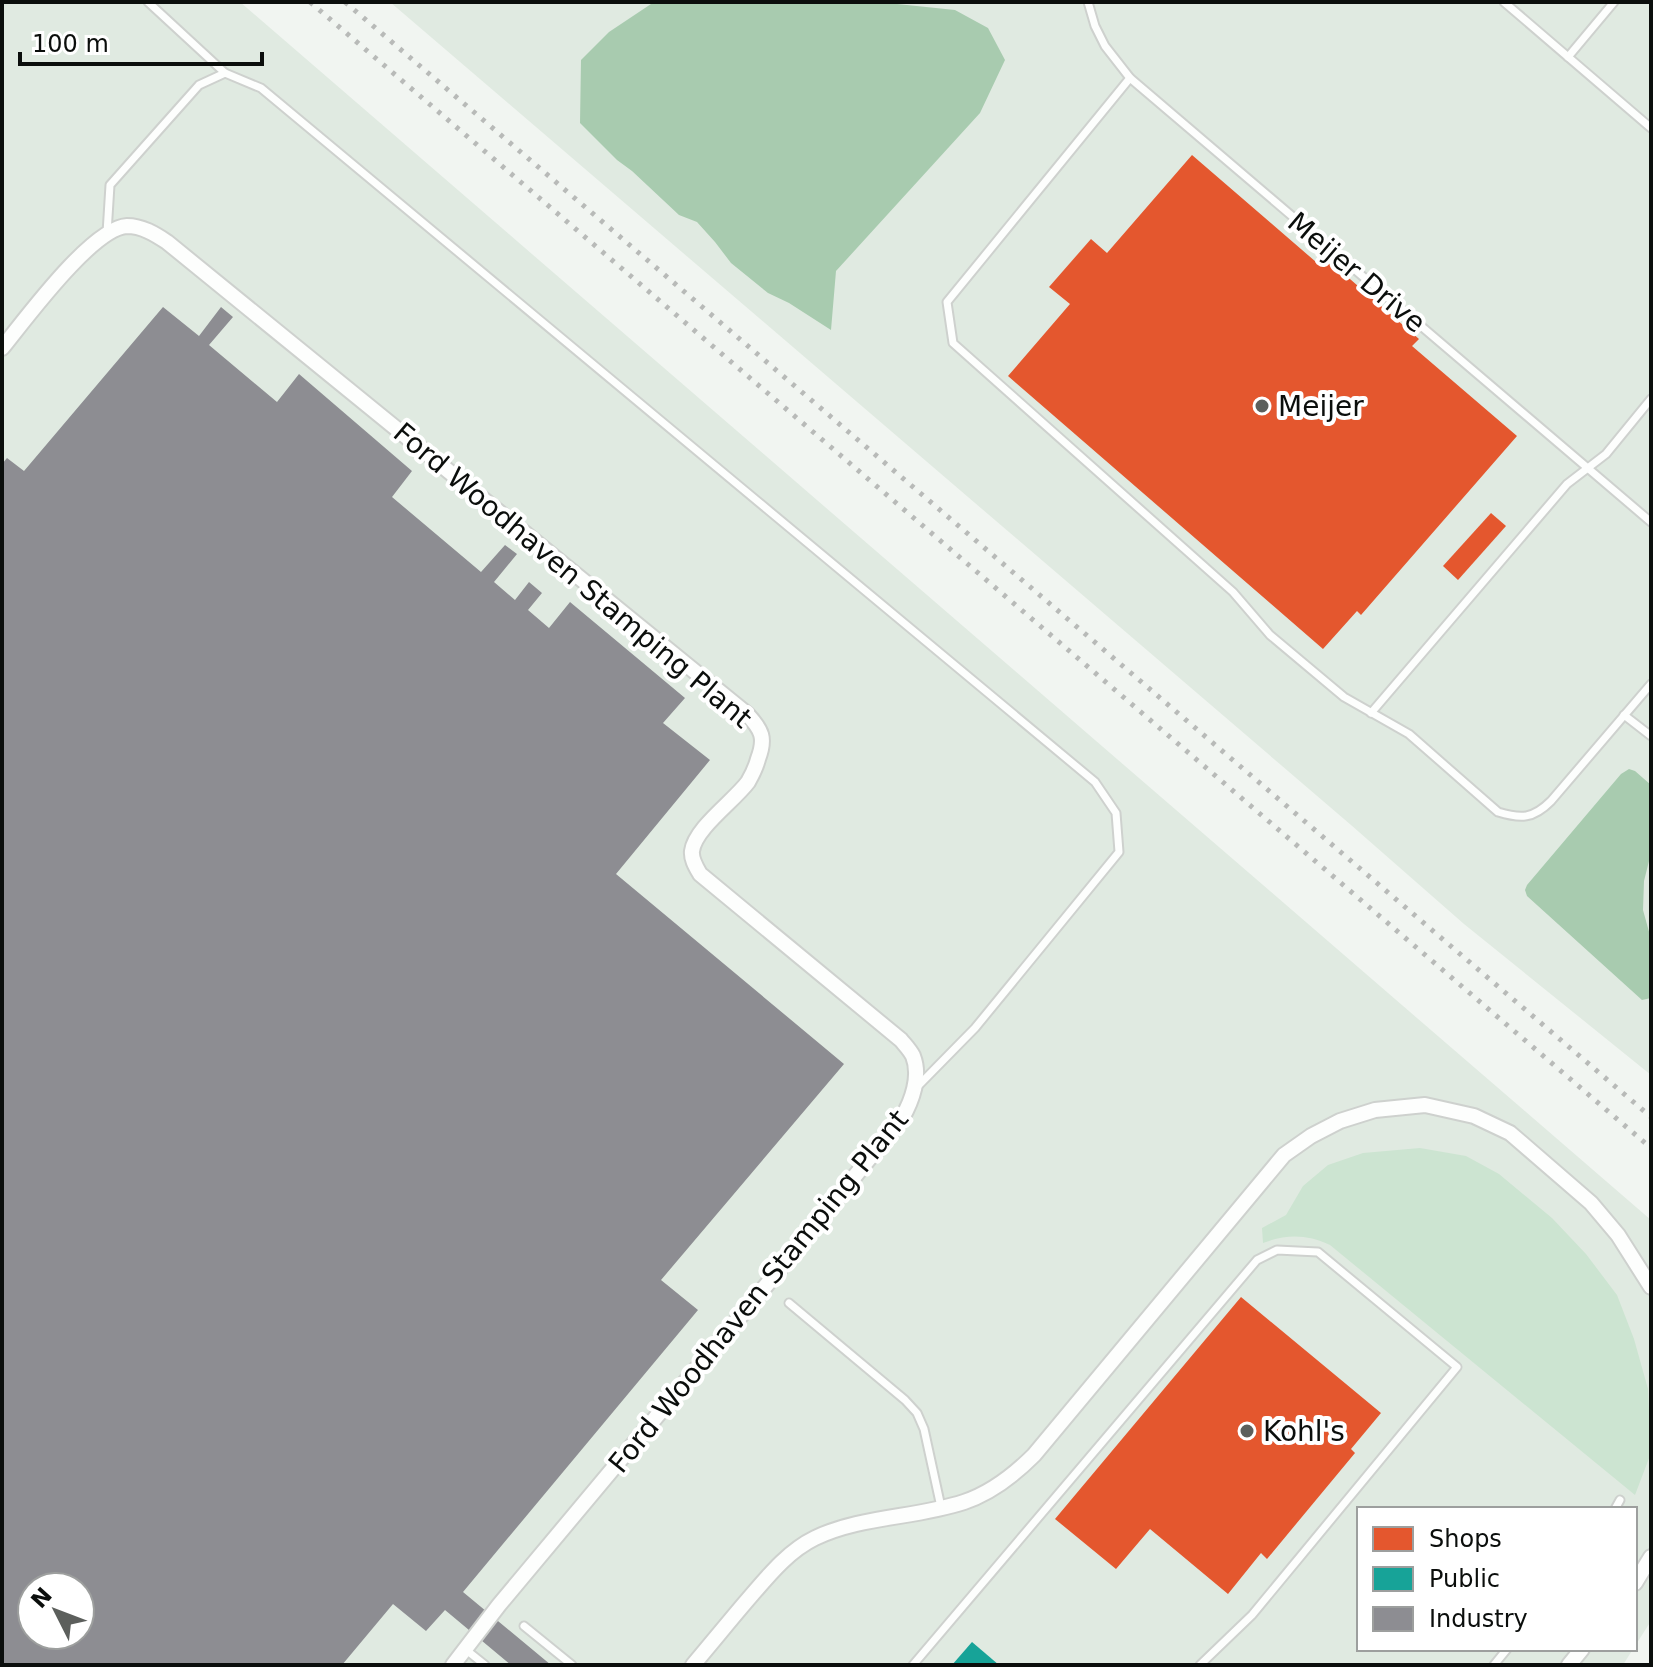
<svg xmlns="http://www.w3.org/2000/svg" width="1653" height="1667" font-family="'DejaVu Sans',sans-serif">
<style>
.built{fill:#e0eae1;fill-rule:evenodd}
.green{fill:#cce4d1}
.water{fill:#a8cbaf}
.shops{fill:#e4572e}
.public{fill:#17a398}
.industry{fill:#8d8d92;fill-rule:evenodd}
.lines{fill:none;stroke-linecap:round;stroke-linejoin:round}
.lane-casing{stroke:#ced1ce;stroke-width:11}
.street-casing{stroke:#ced1ce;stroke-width:18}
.lane{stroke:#fdfefd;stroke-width:7}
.street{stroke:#fdfefd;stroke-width:14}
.rail{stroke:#b8bab8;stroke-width:5;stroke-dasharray:4 8;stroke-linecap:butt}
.poi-dot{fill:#5c5f5c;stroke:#fff;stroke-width:3}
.labels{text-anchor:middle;stroke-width:8;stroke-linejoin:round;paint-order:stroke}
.street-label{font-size:28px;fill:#0b0e0c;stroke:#fff}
.poi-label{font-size:28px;fill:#0b0e0c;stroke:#fff;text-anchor:start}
</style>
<rect width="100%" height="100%" fill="#f1f5f1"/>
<g class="built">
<path d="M2 2H240L1651 1220V1621L1635 1646V1509H1359V1649H1633L1623 1665H2ZM32 1587H80V1635H32Z"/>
<path d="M390 2H1651V1075L1464 924 1351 825Z"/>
</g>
<path class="green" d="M1420 1148 1466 1156 1499 1174 1552 1218 1586 1254 1617 1295 1634 1339 1648 1389 1651 1453 1635 1495 1330 1245C1307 1234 1286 1234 1263 1243L1262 1228 1286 1215 1303 1186 1328 1165 1363 1153Z"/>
<g class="water">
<path d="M654 2H878L955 10 988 28 1005 60 980 113 836 271 831 330 789 303 768 293 731 263 715 242 697 222 679 215 632 171 617 160 580 123 581 60 609 32Z"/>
<path d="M1629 769 1635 771 1651 785V853L1644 881 1643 910 1651 939V998L1642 1000 1527 896 1525 890 1527 885 1621 774Z"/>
</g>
<g class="shops">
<path d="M1192 155 1316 262 1325 252 1333 259 1335 266 1419 339 1412 346 1517 436 1361 615 1357 611 1323 649 1008 376 1070 304 1049 287 1091 239 1107 253Z"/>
<path d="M1491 513 1506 526 1458 580 1443 566Z"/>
<path d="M1241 1297 1381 1413 1351 1449 1355 1453 1267 1559 1261 1553 1228 1594 1150 1529 1116 1569 1055 1519Z"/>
</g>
<path class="public" d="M972 1642 999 1665H952Z"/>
<path class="industry" d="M163 307 199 336 221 307 233 317 209 345 277 402 299 374 412 471 392 497 481 572 505 545 517 554 494 582 515 600 529 582 542 593 528 610 549 628 570 602 685 698 663 723 710 760 616 874 844 1064 661 1280 698 1310 463 1592 551 1665H511L445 1610 426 1631 393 1604 342 1665H2V464L7 458 24 471ZM32 1587H80V1635H32Z"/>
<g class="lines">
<g class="lane-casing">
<g id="lane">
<path d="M148 2 225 73"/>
<path d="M1088 2 1095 26 1105 46 1130 78 1651 522"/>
<path d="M1504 2 1651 128"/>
<path d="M1568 57 1614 2"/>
<path d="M1130 78 947 302 953 343 1233 592 1270 635 1344 697 1409 734 1498 812C1521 819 1533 819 1551 801L1651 684"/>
<path d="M107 233 110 185 199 85 225 73 261 88 1095 782 1116 813 1119 852 975 1028 917 1087"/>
<path d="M1371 713 1567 484 1606 454 1651 399"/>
<path d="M1624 715 1651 736"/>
<path d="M789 1303 905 1400 917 1413 924 1429 941 1507"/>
<path d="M1615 1509 1620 1500"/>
<path d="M524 1626 572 1665"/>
<path d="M465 1649 485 1665"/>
<path d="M913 1665 1257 1260 1277 1250 1318 1252 1457 1367 1252 1615 1200 1665"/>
<path d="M1494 1665 1507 1649"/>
</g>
</g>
<g class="street-casing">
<g id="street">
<path d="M2 348C25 320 92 228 127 226 142 226 155 234 167 242L747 714C762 730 766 738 758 759 756 767 752 775 748 782 734 801 695 828 692 851 691 859 696 867 700 874L901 1040C905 1045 910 1050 913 1056 921 1076 912 1101 902 1118L769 1282 499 1605 453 1665"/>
<path d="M1635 1583 1651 1557"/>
<path d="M693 1665C710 1645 727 1624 744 1604 765 1580 786 1552 815 1538 861 1516 916 1518 964 1502 991 1493 1014 1475 1034 1455L1284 1155 1311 1136 1340 1121 1375 1110 1425 1105 1474 1116 1510 1133 1591 1203 1618 1235 1651 1287"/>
<path d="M1569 1665 1582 1649"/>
</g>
</g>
<use href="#lane" class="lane"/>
<use href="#street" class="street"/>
<g class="rail">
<path d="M310 2 1651 1148"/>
<path d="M345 2 1651 1117"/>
</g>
</g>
<g class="poi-dot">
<circle cx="1262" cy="406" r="8"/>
<circle cx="1247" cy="1431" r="8"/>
</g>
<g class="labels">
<g class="street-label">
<text transform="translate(1357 272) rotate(40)" y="10">Meijer Drive</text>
<text transform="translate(573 575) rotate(40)" y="10">Ford Woodhaven Stamping Plant</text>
<text transform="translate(758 1291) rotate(-51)" y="10">Ford Woodhaven Stamping Plant</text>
</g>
<g class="poi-label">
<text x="1278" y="416">Meijer</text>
<text x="1263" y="1441">Kohl's</text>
</g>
</g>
<rect width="1653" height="1667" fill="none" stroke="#0b0e0c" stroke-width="8"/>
<rect x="1357" y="1507" width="280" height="144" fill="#ffffff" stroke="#9d9f9e" stroke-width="2"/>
<rect x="1373" y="1527" width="40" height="24" fill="#e4572e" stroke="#9d9f9e" stroke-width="2"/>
<text x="1429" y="1547" font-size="24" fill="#0b0e0c">Shops</text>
<rect x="1373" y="1567" width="40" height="24" fill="#17a398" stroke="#9d9f9e" stroke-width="2"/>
<text x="1429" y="1587" font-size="24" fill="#0b0e0c">Public</text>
<rect x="1373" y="1607" width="40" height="24" fill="#8d8d92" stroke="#9d9f9e" stroke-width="2"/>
<text x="1429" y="1627" font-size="24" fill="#0b0e0c">Industry</text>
<g transform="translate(56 1611) rotate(312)"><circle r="38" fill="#ffffff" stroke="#9d9f9e" stroke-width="2"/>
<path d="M0-6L14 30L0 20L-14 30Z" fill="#5c5f5c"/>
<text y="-12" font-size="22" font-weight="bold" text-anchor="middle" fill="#0b0e0c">N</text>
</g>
<path d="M20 52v12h242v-12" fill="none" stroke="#0b0e0c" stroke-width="4"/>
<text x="32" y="52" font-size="24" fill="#0b0e0c" stroke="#ffffff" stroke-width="6" paint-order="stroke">100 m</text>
</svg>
